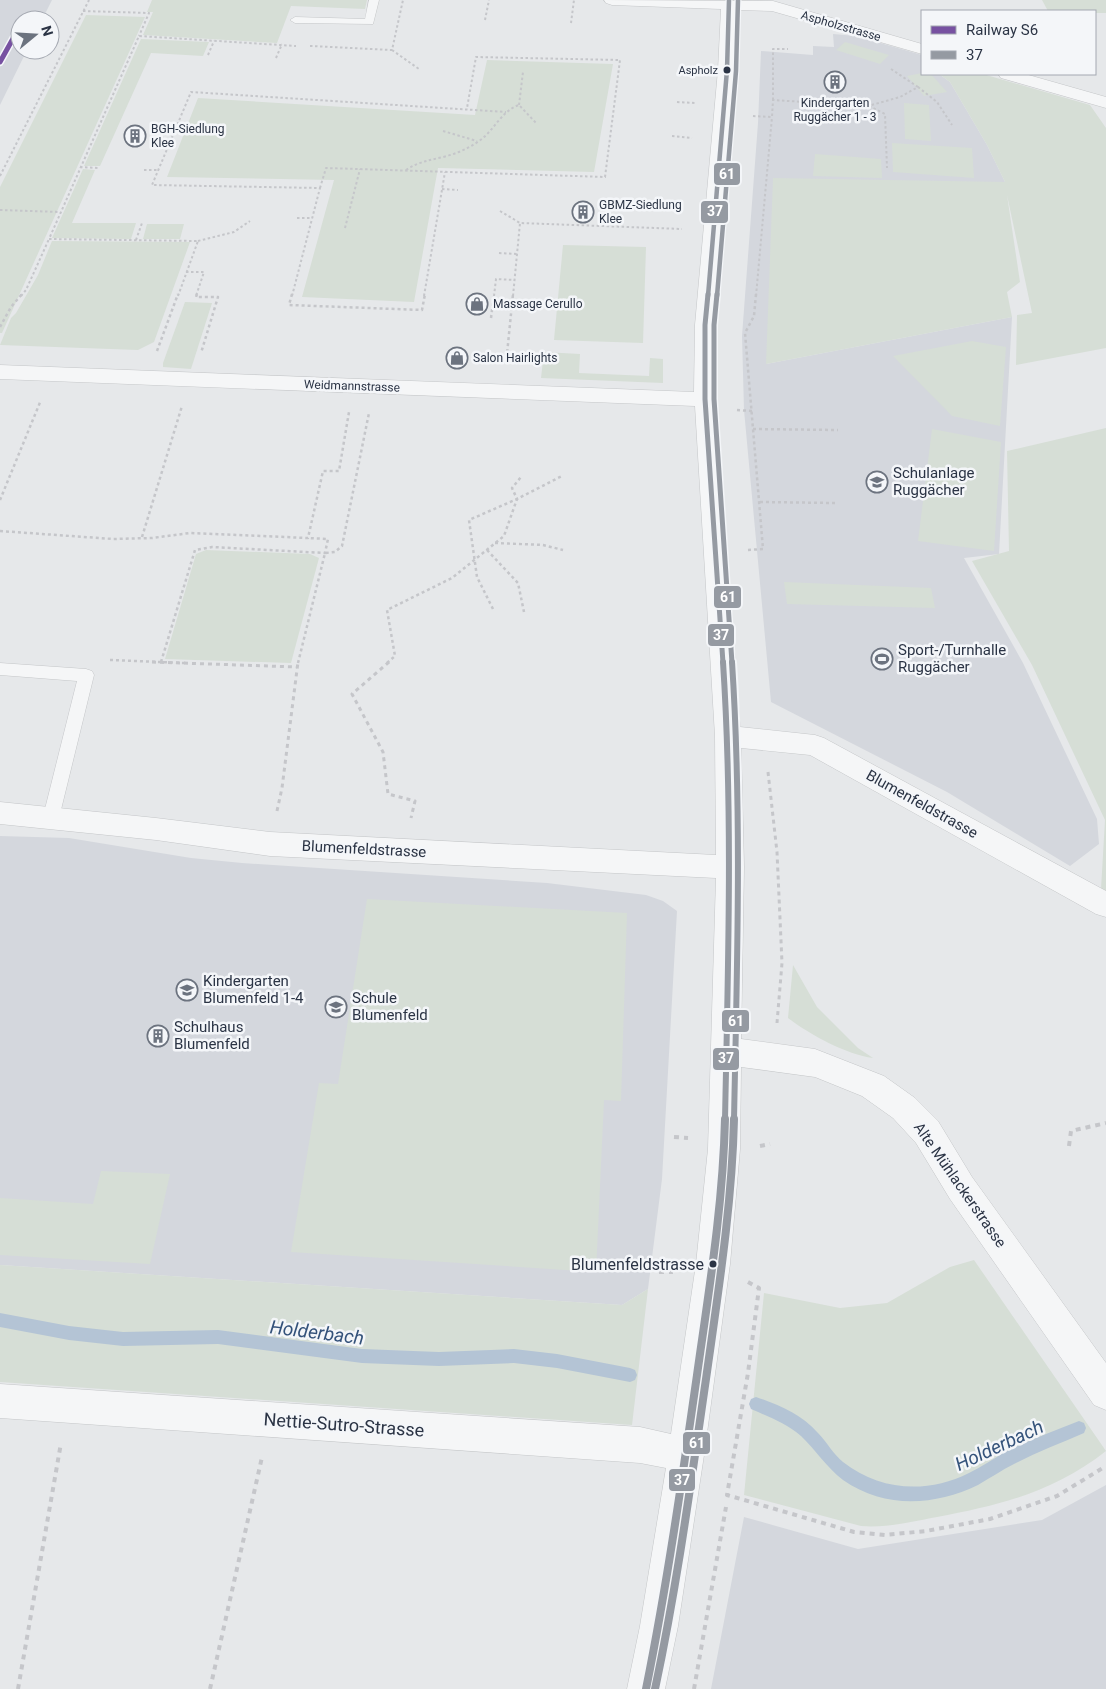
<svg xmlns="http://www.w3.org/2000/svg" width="1106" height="1689" font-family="Roboto,sans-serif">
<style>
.built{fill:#d4d7dd}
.green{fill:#d6ded6}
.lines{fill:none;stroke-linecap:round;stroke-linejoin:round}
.stream{fill:#b4c4d5;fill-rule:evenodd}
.lane-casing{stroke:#c4c6c8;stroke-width:1}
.street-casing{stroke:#c4c6c8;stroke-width:1}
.path-far3{stroke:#c5c6ca;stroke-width:2;stroke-dasharray:2.5 2.5;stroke-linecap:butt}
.path-far2{stroke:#c5c6ca;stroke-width:2.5;stroke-dasharray:3 3;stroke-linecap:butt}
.path-far1{stroke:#c5c6ca;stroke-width:3;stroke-dasharray:4 4;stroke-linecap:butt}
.path{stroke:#c5c6ca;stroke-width:4;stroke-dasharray:5 5;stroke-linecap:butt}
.lane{fill:#f5f6f7;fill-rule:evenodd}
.street{fill:#f5f6f7;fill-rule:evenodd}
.bus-1-far3-casing{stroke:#f4f6f9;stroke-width:7}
.bus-1-far2-casing{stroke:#f4f6f9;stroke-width:8}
.bus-1-far1-casing{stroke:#f4f6f9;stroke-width:10}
.bus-1-casing{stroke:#f4f6f9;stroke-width:12}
.bus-2-far3-casing{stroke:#f4f6f9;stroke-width:7}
.bus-2-far2-casing{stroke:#f4f6f9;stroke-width:8}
.bus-2-far1-casing{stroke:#f4f6f9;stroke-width:10}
.bus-2-casing{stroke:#f4f6f9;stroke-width:12}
.bus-1-far3{stroke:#959aa2;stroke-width:4.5}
.bus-1-far2{stroke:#959aa2;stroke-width:5}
.bus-1-far1{stroke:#959aa2;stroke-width:6}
.bus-1{stroke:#959aa2;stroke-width:8}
.bus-2-far3{stroke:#959aa2;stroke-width:4.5}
.bus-2-far2{stroke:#959aa2;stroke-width:5}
.bus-2-far1{stroke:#959aa2;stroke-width:6}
.bus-2{stroke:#959aa2;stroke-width:8}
.rail-1-casing{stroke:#f4f6f9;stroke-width:8}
.rail-1{stroke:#7751a1;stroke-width:5}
.bus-dot{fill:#2b3445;stroke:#f4f6f9;stroke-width:2}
.labels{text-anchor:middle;stroke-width:5;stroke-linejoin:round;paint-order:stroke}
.far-bus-label{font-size:11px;fill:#2b3445;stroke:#f4f6f9;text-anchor:end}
.far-street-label{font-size:12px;fill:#2b3445;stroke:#f4f6f9}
.far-poi-label{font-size:12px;fill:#2b3445;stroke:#f4f6f9;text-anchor:start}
.poi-label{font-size:15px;fill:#2b3445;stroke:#f4f6f9;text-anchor:start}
.street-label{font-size:15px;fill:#2b3445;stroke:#f4f6f9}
.near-bus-label{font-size:16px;fill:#2b3445;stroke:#f4f6f9;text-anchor:end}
.near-street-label{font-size:18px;fill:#2b3445;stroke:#f4f6f9}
.near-water-label{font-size:19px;font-style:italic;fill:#34527a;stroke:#f4f6f9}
.line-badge{stroke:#f4f6f9;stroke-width:2}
.badge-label{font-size:14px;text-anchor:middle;font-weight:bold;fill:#fff}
</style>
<rect width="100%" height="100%" fill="#e6e8ea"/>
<g class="built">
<path d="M0 0H52L42 20H20V50H27L0 105Z"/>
<path d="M833 34 856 36 922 55V74H939L950 82 987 145 1005 182 766 364 1012 317 999 554 964 558 1023 663 1097 819 1099 844 1070 866 947 792 771 702 744 410 742 336 758 123 761 51 813 55V46L834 47Z"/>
<path d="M0 836 69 838 191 858 242 863 547 883 646 895 663 901 677 911 662 1179 648 1289 622 1305 0 1265Z"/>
<path d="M1106 1485V1689H711L744 1517 858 1549 1042 1520Z"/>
</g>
<g class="green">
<path d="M152 0H367L365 9 291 6 277 43 143 35 153 12H147Z"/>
<path d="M1042 0H1106V13H1095V11H1048Z"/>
<path d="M86 15 145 17 2 333H0V187Z"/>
<path d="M141 39 209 42 203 56 151 53 100 166H84Z"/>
<path d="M845 42 889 55 880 64 836 50Z"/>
<path d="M487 60 613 64 594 172 438 168 414 302 302 297 334 180 167 177 198 98 475 115Z"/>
<path d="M922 73 931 74 947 92 924 96 907 76Z"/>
<path d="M939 74H983L1090 105 1106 128V348L1016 365 1017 315 1032 313 1007 195 1020 282 1007 292 1012 317 766 364 773 178 1005 182 987 145 950 82Z"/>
<path d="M904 103 929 105 931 141 905 139Z"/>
<path d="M892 143 972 148 974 178 893 172Z"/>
<path d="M815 154 881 159 882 178 813 176Z"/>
<path d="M83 169 95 170 72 223H136L131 239 52 238Z"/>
<path d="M147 224H184L180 239H143Z"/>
<path d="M52 241 190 242 154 342 138 350 0 345 11 318 16 313 38 275Z"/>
<path d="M563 245 646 247 643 343 554 340Z"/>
<path d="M185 302 212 303 191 369 163 367V363Z"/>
<path d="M972 341 1006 347 1000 426 952 416 893 356Z"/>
<path d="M544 352 580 354 579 373 649 376 650 358 663 359V383L541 378Z"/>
<path d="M1106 428V891L1101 889 1105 820 1032 665 972 561 1009 551 1007 451Z"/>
<path d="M932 429 1001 442 994 551 918 541Z"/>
<path d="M206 550 310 554 319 558 291 663 165 659 196 554Z"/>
<path d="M784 582 931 588 935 608 787 604Z"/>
<path d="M367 899 627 913 621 1101 604 1100 596 1272 291 1252 319 1083 338 1084Z"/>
<path d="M793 965 817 1007 858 1048 873 1058C847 1055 809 1034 788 1018Z"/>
<path d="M101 1171 170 1174 150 1264 0 1255V1198L93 1204Z"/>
<path d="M974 1260 1106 1451C1054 1492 1000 1505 937 1517 911 1522 887 1528 861 1526L744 1495 764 1293 840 1308 887 1303 950 1267Z"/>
<path d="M0 1265 622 1305 648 1289 632 1425 0 1382Z"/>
</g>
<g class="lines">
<g class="stream">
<path d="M0 1313 69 1326 123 1332 218 1330 362 1349 439 1352 514 1349 557 1354 630 1368 635 1370 637 1375 635 1380 630 1382 557 1368 514 1363 439 1366 362 1363 218 1344 123 1346 69 1340 0 1327Z"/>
<path d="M756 1397C779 1405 801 1414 818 1433 827 1442 833 1454 843 1462 880 1491 927 1494 969 1473 981 1467 993 1459 1005 1452 1029 1440 1054 1431 1079 1421L1084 1423 1086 1428 1084 1433C1061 1443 1037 1452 1014 1464 1002 1470 990 1478 978 1485 934 1506 885 1509 843 1480 826 1467 816 1450 801 1436 786 1423 769 1417 751 1409L749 1404 751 1399Z"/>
</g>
<g class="lane-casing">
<g id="lane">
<path d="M369 0H379L373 24 295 23 290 20 295 17 365 19Z"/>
<path d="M0 663 86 669 92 671 94 675 58 822 52 824 46 822 43 817 77 681 0 675Z"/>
</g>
</g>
<g class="street-casing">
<g id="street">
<path d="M604 0 773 1 922 44V54L772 11 737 10 736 70 715 325 716 399 740 727 815 735 824 738 1106 891V917L1096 914 810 755 741 748 744 867 741 1039 815 1049 884 1076 915 1098 938 1121 972 1177 1106 1363V1410L1094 1405 950 1199 916 1143 893 1118 862 1096 815 1077 741 1067 740 1149 730 1264 704 1455 678 1626 665 1689H627L640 1626 666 1468 640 1463 0 1418V1384L640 1427 671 1434 696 1264 708 1149 716 878 270 856 156 840 0 824V802L156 818 270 832 716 855 715 736 695 406 0 379V365L694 392 695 325 718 70 721 9 612 5 606 3Z"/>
<path d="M998 74H1025L1106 97V108L1001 78Z"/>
</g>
</g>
<g class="path-far3">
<path d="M83 11 149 13 139 36"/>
<path d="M485 20 489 0"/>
<path d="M571 23 574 0"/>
<path d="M310 46 392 50 403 0"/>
<path d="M392 50 419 69"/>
<path d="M208 55 214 41"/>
<path d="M276 58 282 44"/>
<path d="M918 87 937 102 952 125"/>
<path d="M773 100V49H788"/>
<path d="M677 102 696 103"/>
<path d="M519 105 523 72"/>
<path d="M869 106 885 114 887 168"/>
<path d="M753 116 772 117 773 100 868 106 900 97 918 87 891 69"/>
<path d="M443 131 477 141"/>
<path d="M672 136 692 138"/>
<path d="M80 167 99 168"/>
<path d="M144 170H158"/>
<path d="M406 170C419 161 432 160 447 156 458 153 469 148 479 141 494 131 501 111 519 105L537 124"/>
<path d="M0 176 89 0"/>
<path d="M320 188 326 168 605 177 620 60 476 57 467 108"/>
<path d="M442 189 458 190"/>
<path d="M0 210 60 212"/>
<path d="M500 211 520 223"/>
<path d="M297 218H312"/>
<path d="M345 228 360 169"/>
<path d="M136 240 142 223"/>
<path d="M198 241 234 232 250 221"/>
<path d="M499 253 517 254"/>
<path d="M186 272H204L196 296"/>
<path d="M21 296 26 290 49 239"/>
<path d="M178 296 198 241 49 239 139 36 296 46"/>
<path d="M292 296 320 188 152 185 191 92 506 112"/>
<path d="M424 296 445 172"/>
<path d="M494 296 496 279 514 280"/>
<path d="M513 296 520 223 682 229"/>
<path d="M756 296 772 117"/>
</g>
<g class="path-far2">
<path d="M197 294 196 297H218L201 353"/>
<path d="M292 294 289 305 422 310 425 294"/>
<path d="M491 318 494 294"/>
<path d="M0 327 11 307 22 294"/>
<path d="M157 351 178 294"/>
<path d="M506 364 513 294"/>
<path d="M737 410 752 411"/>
<path d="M753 429 838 430"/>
<path d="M0 500 41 400"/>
<path d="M760 502 835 503"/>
<path d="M0 531 113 539 152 538 190 533 308 538 323 471H339L349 412"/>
<path d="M142 537 182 406"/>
<path d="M495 543 543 545 563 550"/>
<path d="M487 550 518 583 524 612"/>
<path d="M748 550 763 549 745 333 754 316 756 294"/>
<path d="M493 609 477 577 469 520 517 499 512 488 521 477"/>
<path d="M110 660 185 663"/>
<path d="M161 662 195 550 212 547 325 553 328 539 308 538"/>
<path d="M298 663 325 553 335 552 342 546 369 413"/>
<path d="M387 663 395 656 387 610 452 578 504 536 517 499 562 476"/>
</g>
<g class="path-far1">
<path d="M152 662 297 667"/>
<path d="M389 662 352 694 383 752 388 794 415 801 411 818"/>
<path d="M768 772 777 852 782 963 777 1023"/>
<path d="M277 811 282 788 298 662"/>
</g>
<g class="path">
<path d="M674 1137 688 1138"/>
<path d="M760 1146 770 1144"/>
<path d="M1069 1146 1071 1131 1106 1123"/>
<path d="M659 1272H673"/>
<path d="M748 1282 759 1288 748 1373 727 1495 854 1532 885 1535 926 1531 990 1519 1057 1496 1106 1466"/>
<path d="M18 1689 61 1443"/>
<path d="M210 1689 262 1457"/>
<path d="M694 1689 726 1507"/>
</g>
<use href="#lane" class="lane"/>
<use href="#street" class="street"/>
<g class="bus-1-far3-casing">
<path id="bus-1-far3" d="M708 296 727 70 729 0"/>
</g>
<g class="bus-1-far2-casing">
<path id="bus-1-far2" d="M708 294 705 325V399L723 663"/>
</g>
<g class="bus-1-far1-casing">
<path id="bus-1-far1" d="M723 662C733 814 728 967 725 1120"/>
</g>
<g class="bus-1-casing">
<path id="bus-1" d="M646 1689C667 1585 682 1480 697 1375 709 1290 723 1205 725 1119"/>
</g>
<g class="bus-2-far3-casing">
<path id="bus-2-far3" d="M717 296 736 71 738 0"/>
</g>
<g class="bus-2-far2-casing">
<path id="bus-2-far2" d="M717 294 714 325V399L732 663"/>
</g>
<g class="bus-2-far1-casing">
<path id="bus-2-far1" d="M732 662C742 814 737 967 734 1120"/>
</g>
<g class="bus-2-casing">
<path id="bus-2" d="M655 1689C677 1586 691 1482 706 1379 718 1293 732 1206 734 1119"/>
</g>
<use href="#bus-1-far3" class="bus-1-far3"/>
<use href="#bus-1-far2" class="bus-1-far2"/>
<use href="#bus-1-far1" class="bus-1-far1"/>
<use href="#bus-1" class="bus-1"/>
<use href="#bus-2-far3" class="bus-2-far3"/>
<use href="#bus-2-far2" class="bus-2-far2"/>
<use href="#bus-2-far1" class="bus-2-far1"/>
<use href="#bus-2" class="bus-2"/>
<g class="rail-1-casing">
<path id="rail-1" d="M0 62 20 26"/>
</g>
<use href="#rail-1" class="rail-1"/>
</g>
<defs>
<g id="building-ring" transform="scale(1.125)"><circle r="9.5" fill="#f4f6f9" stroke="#6c737f" stroke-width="1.5"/><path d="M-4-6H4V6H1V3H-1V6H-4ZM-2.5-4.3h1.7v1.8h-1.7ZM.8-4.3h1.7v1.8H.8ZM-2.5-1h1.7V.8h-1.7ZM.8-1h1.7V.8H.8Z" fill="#6c737f"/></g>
<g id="shop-ring" transform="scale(1.125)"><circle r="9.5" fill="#f4f6f9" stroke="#6c737f" stroke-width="1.5"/><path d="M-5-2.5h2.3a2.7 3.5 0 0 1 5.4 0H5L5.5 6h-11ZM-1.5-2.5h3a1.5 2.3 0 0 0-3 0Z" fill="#6c737f"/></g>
<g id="school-ring" transform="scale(1.125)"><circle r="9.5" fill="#f4f6f9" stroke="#6c737f" stroke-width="1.5"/><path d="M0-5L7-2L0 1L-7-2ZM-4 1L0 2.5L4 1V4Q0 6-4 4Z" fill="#6c737f"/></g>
<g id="stadium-ring" transform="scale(1.125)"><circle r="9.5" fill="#f4f6f9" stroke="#6c737f" stroke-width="1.5"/><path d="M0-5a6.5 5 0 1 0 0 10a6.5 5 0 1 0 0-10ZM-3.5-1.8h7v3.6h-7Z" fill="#6c737f"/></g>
</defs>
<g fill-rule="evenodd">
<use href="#building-ring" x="835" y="82"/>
<use href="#building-ring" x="135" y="136"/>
<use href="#building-ring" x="583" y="212"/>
<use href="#shop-ring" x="477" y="304"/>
<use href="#shop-ring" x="457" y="358"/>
<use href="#school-ring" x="877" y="482"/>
<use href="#stadium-ring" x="882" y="659"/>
<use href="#school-ring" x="187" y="990"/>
<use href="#school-ring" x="336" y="1007"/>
<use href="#building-ring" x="158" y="1036"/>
</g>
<g class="bus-dot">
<circle cx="727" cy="70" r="4.5"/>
<circle cx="713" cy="1264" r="4.5"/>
</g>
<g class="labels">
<g class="far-bus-label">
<text x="718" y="74">Aspholz</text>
</g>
<g class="far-street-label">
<text transform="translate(841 26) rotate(16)" y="4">Aspholzstrasse</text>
<text transform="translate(352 386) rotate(2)" y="4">Weidmannstrasse</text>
</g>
<g class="far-poi-label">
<text x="835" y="107" text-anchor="middle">Kindergarten<tspan x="835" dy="14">Ruggächer 1 - 3</tspan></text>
<text x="151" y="133">BGH-Siedlung<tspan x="151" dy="14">Klee</tspan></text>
<text x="599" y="209">GBMZ-Siedlung<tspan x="599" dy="14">Klee</tspan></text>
<text x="493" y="308">Massage Cerullo</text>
<text x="473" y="362">Salon Hairlights</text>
</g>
<g class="poi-label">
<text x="893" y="478">Schulanlage<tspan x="893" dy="17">Ruggächer</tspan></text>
<text x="898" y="655">Sport-/Turnhalle<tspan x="898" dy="17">Ruggächer</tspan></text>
<text x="203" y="986">Kindergarten<tspan x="203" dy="17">Blumenfeld 1-4</tspan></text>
<text x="352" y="1003">Schule<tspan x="352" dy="17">Blumenfeld</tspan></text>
<text x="174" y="1032">Schulhaus<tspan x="174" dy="17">Blumenfeld</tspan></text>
</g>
<g class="street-label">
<text transform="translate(922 804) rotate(29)" y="5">Blumenfeldstrasse</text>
<text transform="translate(364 849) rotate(3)" y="5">Blumenfeldstrasse</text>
<text transform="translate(960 1185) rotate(55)" y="5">Alte Mühlackerstrasse</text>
</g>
<g class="near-bus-label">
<text x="704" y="1270">Blumenfeldstrasse</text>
</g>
<g class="near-street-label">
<text transform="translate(344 1425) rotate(4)" y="6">Nettie-Sutro-Strasse</text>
</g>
<g class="near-water-label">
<text transform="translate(317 1332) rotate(7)" y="7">Holderbach</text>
<text transform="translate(999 1445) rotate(-25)" y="7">Holderbach</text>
</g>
</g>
<g class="line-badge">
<rect x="713" y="162" width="28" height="24" rx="5" fill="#959aa2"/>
<rect x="700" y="200" width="29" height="24" rx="5" fill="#959aa2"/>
<rect x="713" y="585" width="29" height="24" rx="5" fill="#959aa2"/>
<rect x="707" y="623" width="28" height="24" rx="5" fill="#959aa2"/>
<rect x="721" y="1009" width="29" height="24" rx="5" fill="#959aa2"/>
<rect x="712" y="1047" width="28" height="24" rx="5" fill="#959aa2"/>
<rect x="682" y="1431" width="29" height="24" rx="5" fill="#959aa2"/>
<rect x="668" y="1468" width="28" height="24" rx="5" fill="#959aa2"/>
</g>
<g class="badge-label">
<text x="727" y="179">61</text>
<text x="715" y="216">37</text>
<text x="728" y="602">61</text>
<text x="721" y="640">37</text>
<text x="736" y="1026">61</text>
<text x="726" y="1063">37</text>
<text x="697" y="1448">61</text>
<text x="682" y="1485">37</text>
</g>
<rect x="921" y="10" width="175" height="65" fill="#f4f6f9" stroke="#a4a8b1"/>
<rect x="931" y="26" width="25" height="8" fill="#7751a1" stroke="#a4a8b1"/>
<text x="966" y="35" font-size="15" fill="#2b3445">Railway S6</text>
<rect x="931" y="51" width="25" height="8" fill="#959aa2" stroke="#a4a8b1"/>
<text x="966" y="60" font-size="15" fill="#2b3445">37</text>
<g transform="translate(35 35) rotate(72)"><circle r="24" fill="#f4f6f9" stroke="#a4a8b1"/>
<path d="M0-4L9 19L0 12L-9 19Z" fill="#6c737f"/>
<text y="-8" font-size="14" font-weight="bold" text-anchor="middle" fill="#2b3445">N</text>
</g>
</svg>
